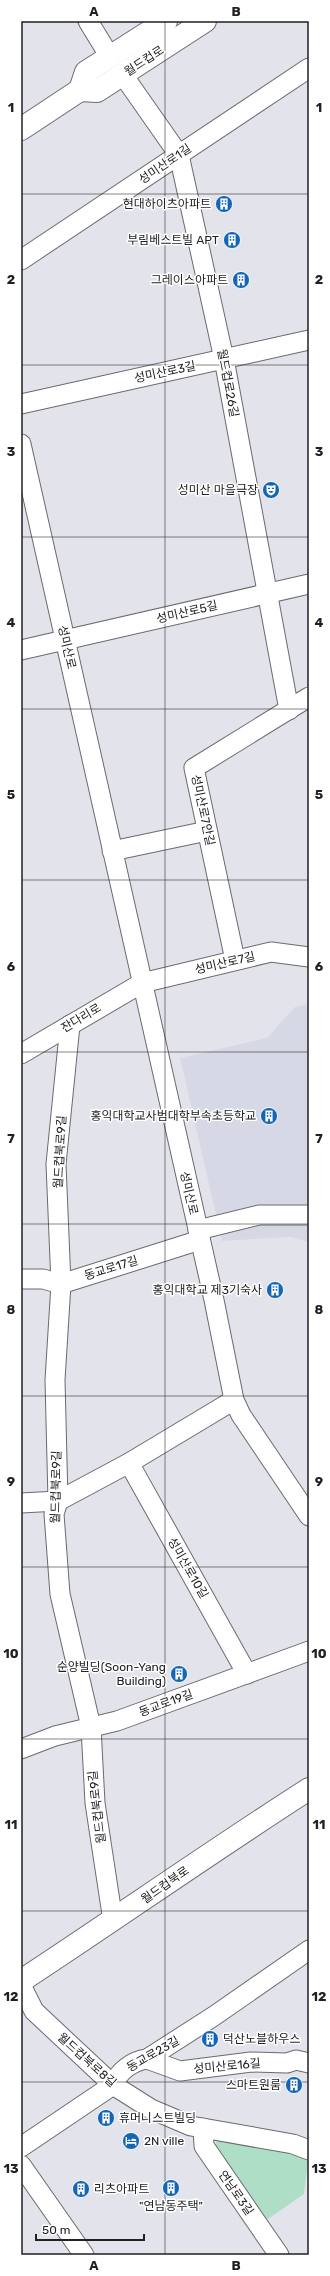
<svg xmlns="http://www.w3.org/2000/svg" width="330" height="2276" font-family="Rubik,'Noto Sans KR',sans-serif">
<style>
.built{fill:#d7d8e6}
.green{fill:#aedec6}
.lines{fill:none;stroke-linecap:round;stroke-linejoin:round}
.minor-casing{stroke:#6a6a70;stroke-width:21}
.major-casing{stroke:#6a6a70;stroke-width:24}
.minor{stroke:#fff;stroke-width:19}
.major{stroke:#fff;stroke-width:22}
.grid{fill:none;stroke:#202123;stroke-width:1;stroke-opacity:0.55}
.labels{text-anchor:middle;stroke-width:3;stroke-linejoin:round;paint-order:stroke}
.street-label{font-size:12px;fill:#202123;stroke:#fff}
.poi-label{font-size:12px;fill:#202123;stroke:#fff;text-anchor:end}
.neatline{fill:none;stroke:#202123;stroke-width:1.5}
.grid-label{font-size:13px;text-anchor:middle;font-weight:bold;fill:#202123}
</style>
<rect width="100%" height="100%" fill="#e3e4eb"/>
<path class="built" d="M309 1004V1242L290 1237 222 1241 180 1058 267 1038 295 1007Z"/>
<path class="green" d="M220 2137 309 2153 304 2194 265 2221 214 2146Z"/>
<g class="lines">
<g class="minor-casing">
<g id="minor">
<path d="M88 21 110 57"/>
<path d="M123 75 179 155 224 359 289 710"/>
<path d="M21 260 309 68"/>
<path d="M21 404 309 340"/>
<path d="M21 444 214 1300 234 1400 241 1415 309 1516"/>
<path d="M21 650 309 584"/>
<path d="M112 851 207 831"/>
<path d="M235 960 194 768 309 697"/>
<path d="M70 1025 56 1164 61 1284 55 1380 58 1501 54 1514 60 1594 91 1727 95 1803 113 1921"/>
<path d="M21 1054 142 983 271 952 309 957"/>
<path d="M198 1230 259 1215H309"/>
<path d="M21 1279H43L61 1284 200 1240"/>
<path d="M129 1463 247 1674"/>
<path d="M21 1503 58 1501 129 1463 234 1400"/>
<path d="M21 1749 55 1736 117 1721 309 1651"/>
<path d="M21 1985 34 2011 113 2085 151 2109 191 2126 293 2144 309 2150"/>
<path d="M147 2059 180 2071 251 2062 287 2063 296 2060 309 2063"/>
<path d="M203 2128 204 2146 279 2255"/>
<path d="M21 2147 113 2085C119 2071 132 2061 147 2059L214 2016 309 1950"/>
<path d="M21 2165 84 2255"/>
</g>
</g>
<g class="major-casing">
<g id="major">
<path d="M80 90 97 91 205 21"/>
<path d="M21 129 80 90 86 72 166 21"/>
<path d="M21 1981C117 1918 212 1851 309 1789"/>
</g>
</g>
<use href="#minor" class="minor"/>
<use href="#major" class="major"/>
</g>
<path class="grid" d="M165 21V2255M21 194H309M21 365H309M21 537H309M21 709H309M21 880H309M21 1052H309M21 1224H309M21 1396H309M21 1567H309M21 1739H309M21 1911H309M21 2082H309"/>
<defs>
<g id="building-disc" transform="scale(0.9)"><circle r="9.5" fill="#1466b5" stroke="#fff"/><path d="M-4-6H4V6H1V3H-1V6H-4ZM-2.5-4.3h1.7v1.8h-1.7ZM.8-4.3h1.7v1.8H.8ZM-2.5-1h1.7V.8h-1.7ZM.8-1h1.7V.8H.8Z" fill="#fff"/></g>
<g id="theatre-disc" transform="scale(0.9)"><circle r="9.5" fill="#1466b5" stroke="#fff"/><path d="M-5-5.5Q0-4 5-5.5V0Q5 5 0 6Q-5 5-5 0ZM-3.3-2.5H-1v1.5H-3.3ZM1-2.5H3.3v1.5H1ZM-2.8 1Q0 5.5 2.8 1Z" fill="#fff"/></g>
<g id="hotel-disc" transform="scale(0.9)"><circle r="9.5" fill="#1466b5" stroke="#fff"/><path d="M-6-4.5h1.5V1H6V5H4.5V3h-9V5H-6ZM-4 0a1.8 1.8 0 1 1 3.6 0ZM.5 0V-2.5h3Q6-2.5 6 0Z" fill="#fff"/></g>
</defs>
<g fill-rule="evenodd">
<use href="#building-disc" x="224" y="204"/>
<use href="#building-disc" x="232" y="240"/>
<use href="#building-disc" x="241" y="280"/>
<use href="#theatre-disc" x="271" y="490"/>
<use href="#building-disc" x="269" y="1116"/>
<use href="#building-disc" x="275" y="1290"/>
<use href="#building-disc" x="179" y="1674"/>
<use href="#building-disc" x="210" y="2039"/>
<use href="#building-disc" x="294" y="2085"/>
<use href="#building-disc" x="106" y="2118"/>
<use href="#hotel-disc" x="131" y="2141"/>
<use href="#building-disc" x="171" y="2188"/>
<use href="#building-disc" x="81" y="2189"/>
</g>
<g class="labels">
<g class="street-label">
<text transform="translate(144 61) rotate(-33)" y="4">월드컵로</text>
<text transform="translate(165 164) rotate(-34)" y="4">성미산로1길</text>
<text transform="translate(165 372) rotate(-12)" y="4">성미산로3길</text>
<text transform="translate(228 383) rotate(79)" y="4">월드컵로26길</text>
<text transform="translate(187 612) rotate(-13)" y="4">성미산로5길</text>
<text transform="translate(67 647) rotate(77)" y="4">성미산로</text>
<text transform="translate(203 810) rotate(78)" y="4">성미산로7안길</text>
<text transform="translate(225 963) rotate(-13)" y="4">성미산로7길</text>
<text transform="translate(81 1018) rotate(-31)" y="4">잔다리로</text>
<text transform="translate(60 1152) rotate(-87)" y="4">월드컵북로9길</text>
<text transform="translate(189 1193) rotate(77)" y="4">성미산로</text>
<text transform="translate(111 1268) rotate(-17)" y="4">동교로17길</text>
<text transform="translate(56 1487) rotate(-89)" y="4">월드컵북로9길</text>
<text transform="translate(188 1568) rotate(60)" y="4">성미산로10길</text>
<text transform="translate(166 1703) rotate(-20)" y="4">동교로19길</text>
<text transform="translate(97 1807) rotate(-97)" y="4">월드컵북로9길</text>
<text transform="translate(165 1885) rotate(-35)" y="4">월드컵북로</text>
<text transform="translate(153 2054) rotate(-30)" y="4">동교로23길</text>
<text transform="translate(87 2060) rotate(42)" y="4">월드컵북로8길</text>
<text transform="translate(227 2066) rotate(-5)" y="4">성미산로16길</text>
<text transform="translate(236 2193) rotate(55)" y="4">연남로3길</text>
</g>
<g class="poi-label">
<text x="211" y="208">현대하이츠아파트</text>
<text x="219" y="244">부림베스트빌 APT</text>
<text x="228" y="284">그레이스아파트</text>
<text x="258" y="494">성미산 마을극장</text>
<text x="256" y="1120">홍익대학교사범대학부속초등학교</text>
<text x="262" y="1294">홍익대학교 제3기숙사</text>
<text x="166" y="1671">순양빌딩(Soon-Yang<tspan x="166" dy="14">Building)</tspan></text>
<text x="223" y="2043" text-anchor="start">덕산노블하우스</text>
<text x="281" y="2089">스마트원룸</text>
<text x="119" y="2122" text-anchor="start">휴머니스트빌딩</text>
<text x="144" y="2145" text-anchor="start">2N ville</text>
<text x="94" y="2193" text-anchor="start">리츠아파트</text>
<text x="171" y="2210" text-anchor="middle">"연남동주택"</text>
</g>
</g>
<rect width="330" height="2276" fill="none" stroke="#ffffff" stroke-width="44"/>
<path d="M36 2234v6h108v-6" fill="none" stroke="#202123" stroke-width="2"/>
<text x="42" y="2234" font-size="12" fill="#202123" stroke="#ffffff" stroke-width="3" paint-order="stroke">50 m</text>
<rect x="22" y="22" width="286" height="2232" class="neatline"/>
<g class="grid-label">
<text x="94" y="16">A</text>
<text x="236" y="16">B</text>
<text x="11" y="112">1</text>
<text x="319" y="112">1</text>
<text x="11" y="284">2</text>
<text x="319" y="284">2</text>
<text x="11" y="456">3</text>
<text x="319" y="456">3</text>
<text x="11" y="627">4</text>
<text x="319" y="627">4</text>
<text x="11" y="799">5</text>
<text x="319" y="799">5</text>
<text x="11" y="971">6</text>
<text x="319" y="971">6</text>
<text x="11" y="1143">7</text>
<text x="319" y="1143">7</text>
<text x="11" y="1314">8</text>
<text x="319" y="1314">8</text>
<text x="11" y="1486">9</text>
<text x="319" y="1486">9</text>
<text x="11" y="1658">10</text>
<text x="319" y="1658">10</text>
<text x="11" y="1829">11</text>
<text x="319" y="1829">11</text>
<text x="11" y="2001">12</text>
<text x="319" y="2001">12</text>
<text x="11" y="2173">13</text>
<text x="319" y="2173">13</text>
<text x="94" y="2270">A</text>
<text x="236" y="2270">B</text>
</g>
</svg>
